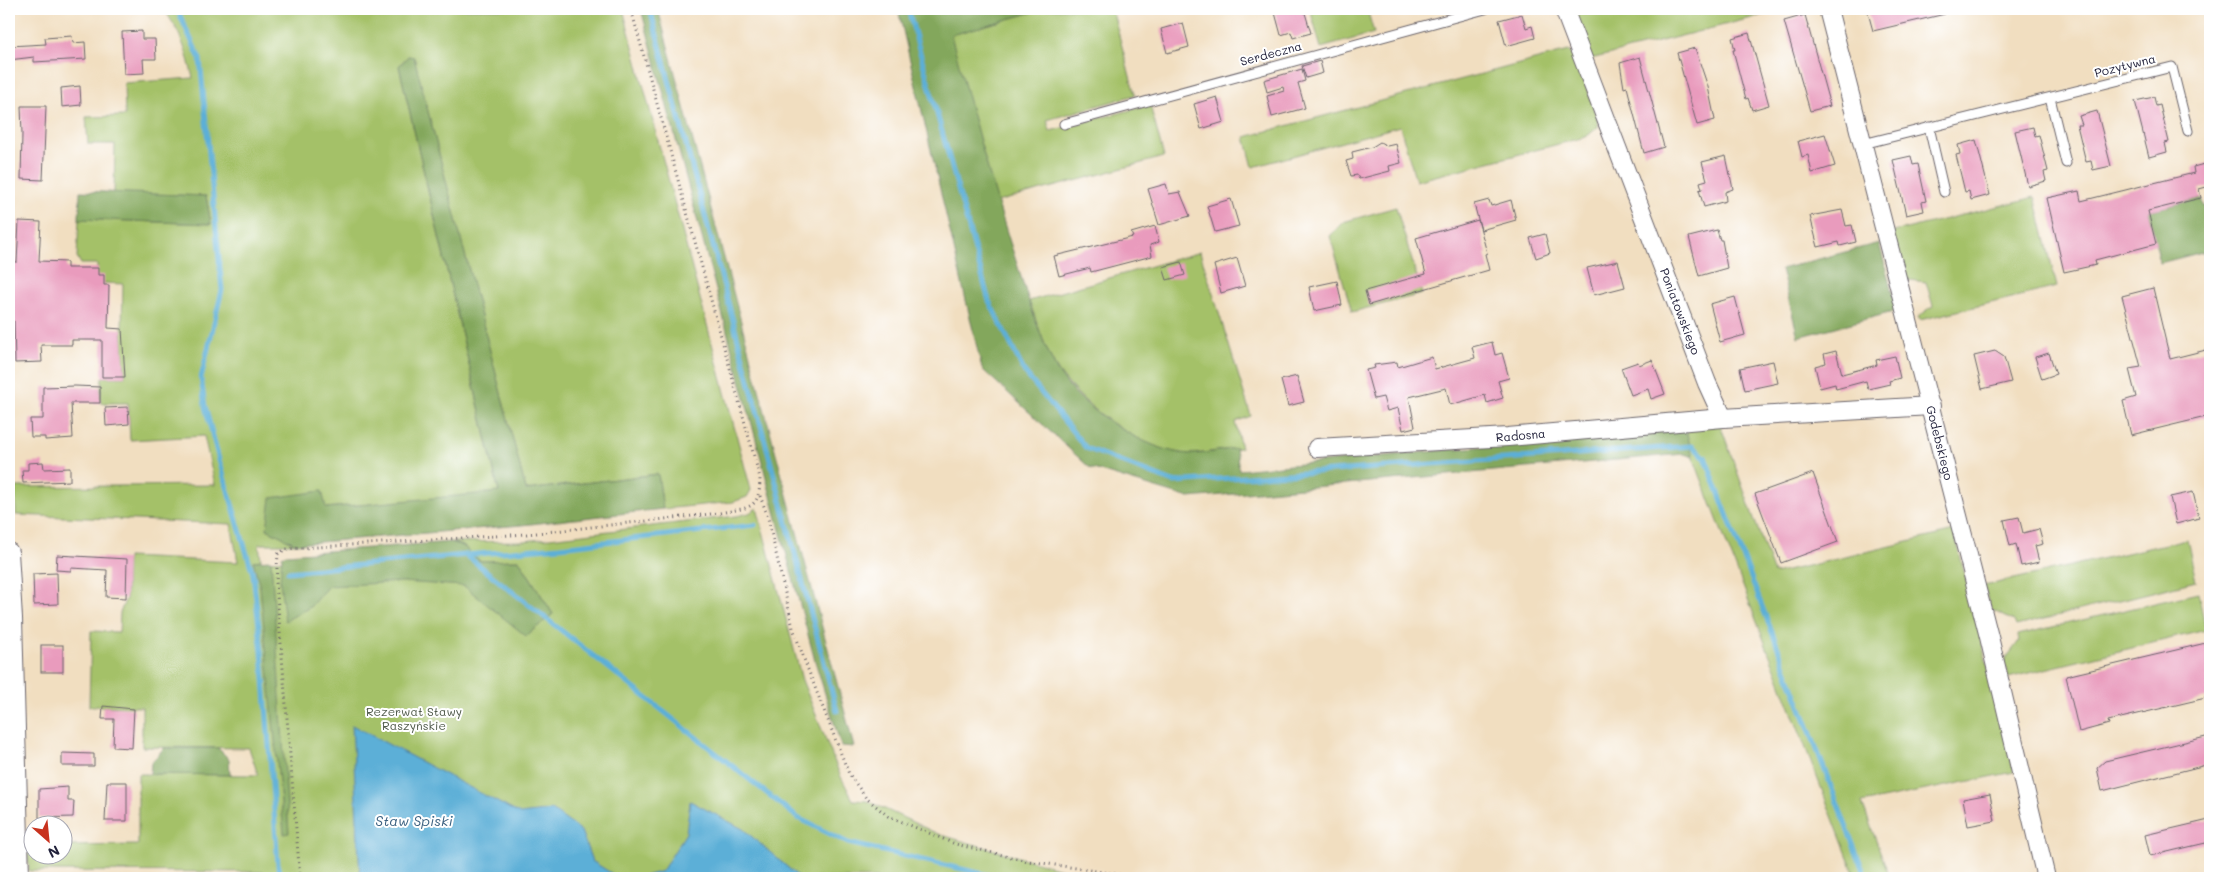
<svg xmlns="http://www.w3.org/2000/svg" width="2219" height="887" font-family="Mali,sans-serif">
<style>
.green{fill:#a4c168;stroke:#637252}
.forest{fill:#83a75c;stroke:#52644c}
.water{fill:#5cafd7;stroke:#3f6889}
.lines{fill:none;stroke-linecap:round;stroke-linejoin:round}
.stream{stroke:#5cafd7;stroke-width:5}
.building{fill:#e99bbd}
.lane-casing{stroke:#6a646a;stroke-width:11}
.street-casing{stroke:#6a646a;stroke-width:20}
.path{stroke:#6a646a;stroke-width:3;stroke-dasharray:1 4;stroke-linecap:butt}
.lane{stroke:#fff;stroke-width:9}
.street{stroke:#fff;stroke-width:18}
.labels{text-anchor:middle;stroke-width:4;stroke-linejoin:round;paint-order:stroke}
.street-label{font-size:12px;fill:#22223b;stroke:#fff}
.park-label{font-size:12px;fill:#505a4b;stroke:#fff}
.water-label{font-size:14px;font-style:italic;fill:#3c6181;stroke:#fff}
</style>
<rect width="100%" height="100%" fill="#fff"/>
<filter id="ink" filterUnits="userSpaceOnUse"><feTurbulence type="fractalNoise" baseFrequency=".02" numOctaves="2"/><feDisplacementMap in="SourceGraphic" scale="10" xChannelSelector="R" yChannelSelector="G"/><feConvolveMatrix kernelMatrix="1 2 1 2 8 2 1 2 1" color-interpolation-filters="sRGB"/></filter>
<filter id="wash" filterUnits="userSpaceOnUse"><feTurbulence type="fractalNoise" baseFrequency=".0096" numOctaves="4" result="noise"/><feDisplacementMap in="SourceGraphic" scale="20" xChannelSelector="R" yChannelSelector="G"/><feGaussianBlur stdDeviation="1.12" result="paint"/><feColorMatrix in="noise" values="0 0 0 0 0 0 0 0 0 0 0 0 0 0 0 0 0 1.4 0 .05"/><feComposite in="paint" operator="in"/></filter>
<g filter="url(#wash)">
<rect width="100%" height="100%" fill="#f1dec0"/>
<g class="green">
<path d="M163 9H623L751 490 747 497 733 502 663 509 658 474 526 490 414 58 408 56 399 66 499 493 325 508 267 529 296 544H259L261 560 253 561 465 557 545 620 553 614 519 560 480 561 463 546 452 542 524 541 737 516 749 513 757 508 802 680 840 775 853 800 868 801 938 834 1068 871 1118 878H265L264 872 29 871 27 846H32V854H62L63 846 138 845V774L258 775 249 748 142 747V707L89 706 91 631 119 632 120 613 126 598 127 557 238 562 231 524 16 515 15 487 215 485 204 436 130 440 128 403H100L102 377H125L122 329 123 284 104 283 97 275V264H81L77 257 79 219 211 224 206 196 114 193 115 144H88L86 117 125 116 124 83 193 78C187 53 180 29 163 9Z"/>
<path d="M1044 9H1112L1135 95 1047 120 1050 131 1150 105 1164 157 997 202 950 35Z"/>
<path d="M1310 9H1367L1374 33 1321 48Z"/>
<path d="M1571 9H1787L1591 59Z"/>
<path d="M1568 51 1575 57 1598 118V127L1586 137 1416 181 1400 126 1253 167 1245 137Z"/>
<path d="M2035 197 2057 287 1920 320 1918 317 1933 306 1926 282 1902 279 1890 233Z"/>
<path d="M1396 207 1422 294 1352 312 1330 236 1343 222Z"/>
<path d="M1200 252 1251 416 1235 422 1241 448C1225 449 1208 453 1192 454 1145 454 1085 408 1059 372 1047 356 1037 321 1029 301Z"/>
<path d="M1720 424 1774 574 1954 531 2014 772 1862 803 1890 878H1856L1693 457 1685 427Z"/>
<path d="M2187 539 2196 581 2016 626 2014 621 1990 609 1984 586Z"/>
<path d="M2198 593 2206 630 2008 678 2004 661 2019 641 2018 635Z"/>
</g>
<g class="forest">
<path d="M641 9H658L854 747 841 746 815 661Z"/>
<path d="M898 9H1044L951 35C972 112 992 188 1017 264 1027 296 1041 341 1057 370 1079 407 1147 453 1191 454 1206 454 1222 450 1236 448L1239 470 1685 427 1693 457 1684 454 1189 498 1090 468 982 369Z"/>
<path d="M408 56 414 57 526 490 658 474 663 509 522 525 296 544 267 529 271 498 322 491 326 508 499 492 399 66Z"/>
<path d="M80 191 206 196 211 224 79 219Z"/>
<path d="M2201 198 2203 205 2210 206V250L2160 263 2148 211Z"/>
<path d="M1879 243 1897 311 1798 337 1781 269Z"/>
<path d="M451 542 463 546 480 561 519 560 553 614 526 636 464 586 401 582 328 586 310 607 285 621 280 582 282 556 286 554Z"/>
<path d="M271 560 289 833 284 834 260 587 253 561Z"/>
<path d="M164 748H218L229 759 230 775 150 774 151 763Z"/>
</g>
<g class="water">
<path d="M352 725 520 814 552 810 581 831 592 861 619 878H360Z"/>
<path d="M690 801 743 829 800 878H638L662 871 686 833Z"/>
</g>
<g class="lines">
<g class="stream">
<path d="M177 9 200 59 222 290 201 378 205 406 219 460 253 574 262 652 279 878"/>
<path d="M650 9 837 711"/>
<path d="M908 9 989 301 1025 373 1086 448 1173 482 1692 446 1705 457 1866 878"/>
<path d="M466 555 560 547 755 525"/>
<path d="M288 572 466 555 798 818 848 843 1001 878"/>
</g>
</g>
<g id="blocks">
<g class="building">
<path d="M1274 9H1301L1303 13H1305L1311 33 1293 38 1291 32 1281 35Z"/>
<path d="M1867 9H1945V14L1873 31Z"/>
<path d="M1522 14 1526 28 1532 26 1535 38 1506 46 1499 20Z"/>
<path d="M1805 15 1830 106 1810 111 1784 21Z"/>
<path d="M1183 23 1189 47 1167 53 1161 29Z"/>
<path d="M142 31V39H155L156 59H143L144 73 124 74 122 32Z"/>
<path d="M1749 33 1769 105 1752 110 1748 98 1746 99 1733 50H1735L1732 38Z"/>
<path d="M72 36 73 43 85 42 86 59 34 62V57L9 60V46L46 44 45 38Z"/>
<path d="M1695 48 1708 87 1715 120 1697 125 1677 53Z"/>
<path d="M1640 57 1664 147 1644 153 1627 87 1624 88 1620 63Z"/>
<path d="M1320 61 1323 73 1306 78 1302 66Z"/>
<path d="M1302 69 1305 81 1298 83 1305 108 1272 117 1267 96 1284 91 1283 87 1267 92 1264 80Z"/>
<path d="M80 86 81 105 62 107 61 88Z"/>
<path d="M1217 97 1224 122 1201 129 1194 104Z"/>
<path d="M2154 97 2156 106 2160 105 2169 142 2165 143 2167 152 2149 157 2135 101Z"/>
<path d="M21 106H46L43 180 21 179 22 134Z"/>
<path d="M2097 111 2111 166 2093 170 2091 161 2086 162 2077 125H2082L2079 116Z"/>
<path d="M2033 127 2035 136 2039 135 2048 171 2044 172 2046 181 2028 186 2015 131Z"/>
<path d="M1825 134 1835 166 1812 173 1808 155 1802 157 1798 141Z"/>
<path d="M1976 140 1990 195 1971 200 1969 191 1965 192 1956 155 1960 154 1958 145Z"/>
<path d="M1380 142 1387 146 1396 144 1401 163 1389 166 1390 171 1359 179 1357 175 1351 176 1346 161 1353 159 1352 152 1372 147Z"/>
<path d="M1726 156 1733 189 1725 192 1726 201 1704 207 1699 190 1702 189 1700 182 1707 180 1702 162Z"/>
<path d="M1911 156 1913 165 1918 164 1926 201 1922 202 1924 211 1906 215 1893 160Z"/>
<path d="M2208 163 2210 186 2199 189 2201 198 2148 211 2156 244 2095 260 2096 265 2064 272 2047 198 2079 191 2081 201 2194 173 2193 167Z"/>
<path d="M1166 184 1169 194 1180 192 1190 216 1159 225 1148 189Z"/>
<path d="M1231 199 1239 226 1215 232 1207 206Z"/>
<path d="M1489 200 1491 206 1511 200 1516 220 1481 230 1474 204Z"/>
<path d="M1842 210 1846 226 1852 225 1856 242 1840 246 1839 242 1818 247 1810 216Z"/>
<path d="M1478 220 1487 253 1485 254 1489 270 1369 305 1365 291 1426 274 1416 238Z"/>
<path d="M19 221 41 222 39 261 67 262V268H98V275H104V285H109L108 328 122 329 125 377H102V340H72V345H41L42 362 15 363 14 321H10L9 305H11L12 262H17Z"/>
<path d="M1155 226 1159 242 1150 245 1152 256 1091 272 1090 268 1059 276 1054 256 1133 237 1131 233Z"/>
<path d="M1717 230 1720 240H1722L1727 268 1699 276 1689 237Z"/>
<path d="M1545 234 1550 253 1536 258 1530 238Z"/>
<path d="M1237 258 1245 286 1221 293 1214 265Z"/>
<path d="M1618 261 1625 287 1594 295 1587 268Z"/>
<path d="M1181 262 1185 275 1167 280 1163 267Z"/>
<path d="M1337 281 1342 305 1314 311 1309 287Z"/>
<path d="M2153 288 2170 359 2210 349V416L2131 435 2123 401 2136 397 2129 369 2141 367 2122 296Z"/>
<path d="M1735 297 1745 335 1720 342 1710 304Z"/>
<path d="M1492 342 1495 355 1502 353 1509 378 1498 381 1503 398 1487 403 1485 395 1450 405 1446 388 1409 397 1415 427 1403 430 1398 408 1387 411 1383 397 1374 399 1366 370 1375 368 1374 365 1397 362 1398 367 1432 357 1435 369 1475 358 1472 347Z"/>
<path d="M1836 351 1842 374 1877 365 1876 360 1895 356 1900 378 1889 381 1890 384 1868 389 1866 381 1836 389 1835 384 1820 388 1815 366 1826 363 1824 354Z"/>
<path d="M1995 351 2004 357 2011 382 1982 389 1974 356Z"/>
<path d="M2049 353 2056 374 2042 379 2035 357Z"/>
<path d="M1652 360 1665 394 1651 399 1648 389 1631 395 1621 368 1638 362 1639 365Z"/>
<path d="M1773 361 1778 383 1745 390 1740 368Z"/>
<path d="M1297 376 1304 402 1288 406 1281 380Z"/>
<path d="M75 386 100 387V403H71L73 438 45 440V437H31L30 419H43V387Z"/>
<path d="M128 407 129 424 106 426 105 408Z"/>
<path d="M43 462 44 469 70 468V481L23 483 22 470H28V463Z"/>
<path d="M1813 473 1838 542 1781 563 1755 494Z"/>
<path d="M2193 492 2199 518 2176 524 2170 497Z"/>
<path d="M2019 517 2023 533 2039 529 2043 544 2035 546 2039 562 2021 566 2016 544 2010 546 2004 520Z"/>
<path d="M57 555 127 559 126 598 106 597 107 570 71 568V571L56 570Z"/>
<path d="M57 573 58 604 34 605 33 574Z"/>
<path d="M2210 642V697L2108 721 2109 724 2079 732 2066 676Z"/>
<rect x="41" y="645" width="22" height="27"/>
<path d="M103 706 134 709 132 748 113 747 114 719H102Z"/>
<path d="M2210 736V764L2102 791 2097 768 2105 761Z"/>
<path d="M62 753 94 754V766H62Z"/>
<path d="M107 782H127V821H105Z"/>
<path d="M68 787V801H74L73 817 39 818V789Z"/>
<path d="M1990 794 1995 821 1968 826 1963 799Z"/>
<path d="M2209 820 2210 842 2150 856 2145 835Z"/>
</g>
</g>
</g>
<g filter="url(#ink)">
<use href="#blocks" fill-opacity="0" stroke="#6a646a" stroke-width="1"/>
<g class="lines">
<g class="lane-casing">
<g id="lane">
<path d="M2050 98 2066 163"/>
<path d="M1064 124 1485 9"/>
<path d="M1929 127 1944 192"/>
<path d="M1863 144 2172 67 2188 131"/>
</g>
</g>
<g class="street-casing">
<g id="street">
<path id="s1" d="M1564 9 1707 383 1723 418 1931 406"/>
<path id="s2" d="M1828 9 1989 637 2046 878"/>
<path id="s3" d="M1317 448 1508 437 1723 418"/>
<path d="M9 552 13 618 20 878"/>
</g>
</g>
<g class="path">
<path d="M760 496 767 514 793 628 807 667 849 774 866 798 888 816 955 844 1028 861 1144 878"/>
<path d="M300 878 276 582 278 554 286 549 527 534 720 513C748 507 760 511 760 478L631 9"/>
</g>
<use href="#lane" class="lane"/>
<use href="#street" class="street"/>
</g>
</g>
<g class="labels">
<g class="street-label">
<text transform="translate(1271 54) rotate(-15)" y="4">Serdeczna</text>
<text transform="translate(2125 66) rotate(-14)" y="4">Pozytywna</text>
<text dy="4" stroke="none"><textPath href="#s1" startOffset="324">Poniatowskiego</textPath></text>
<text dy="4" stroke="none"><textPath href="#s3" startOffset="204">Radosna</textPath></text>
<text dy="4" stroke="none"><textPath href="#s2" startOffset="448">Godebskiego</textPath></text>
</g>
<g class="park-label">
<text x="414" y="716">Rezerwat Stawy<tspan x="414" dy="14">Raszyńskie</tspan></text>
</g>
<g class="water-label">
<text x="414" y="826">Staw Spiski</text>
</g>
</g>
<rect width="2219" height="887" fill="none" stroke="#fff" stroke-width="30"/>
<g transform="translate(48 840) rotate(153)"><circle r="24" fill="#ffffff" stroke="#a7a7b1"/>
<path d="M0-4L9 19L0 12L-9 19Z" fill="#c8321e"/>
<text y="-8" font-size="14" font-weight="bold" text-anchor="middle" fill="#22223b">N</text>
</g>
</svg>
